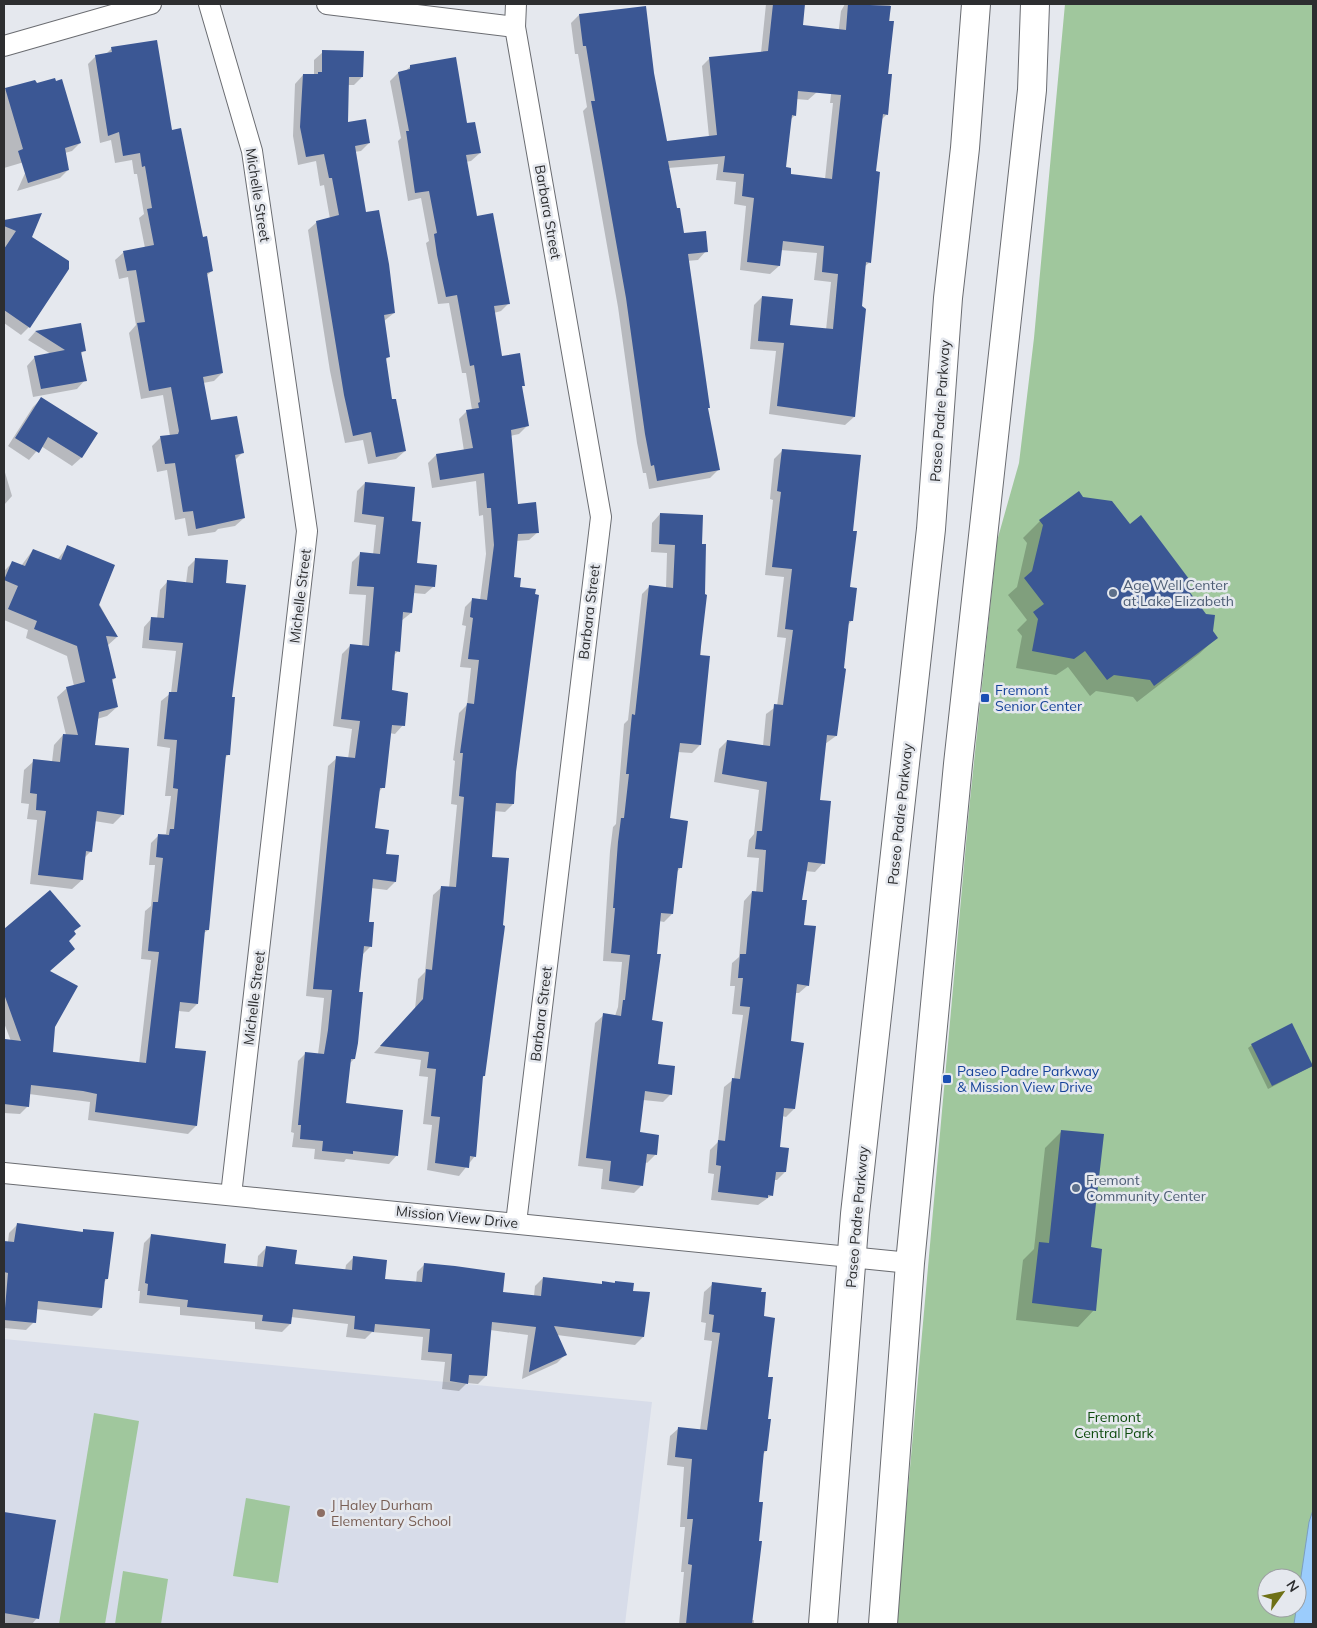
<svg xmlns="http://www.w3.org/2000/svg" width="1317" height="1628" font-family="Mulish,sans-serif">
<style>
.built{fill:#d7dce9}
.green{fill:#a0c79d;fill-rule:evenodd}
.water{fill:#9bccfc;stroke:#7a9dbf}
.shadow{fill:#0003}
.building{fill:#3b5794;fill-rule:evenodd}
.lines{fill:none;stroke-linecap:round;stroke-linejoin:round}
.street-casing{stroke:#6a6c71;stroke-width:22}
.secondary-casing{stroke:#6a6c71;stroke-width:30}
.street{stroke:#fff;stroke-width:20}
.secondary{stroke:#fff;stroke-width:28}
.service-dot{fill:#5c6f8a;stroke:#e5e8ee;stroke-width:2}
.transit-dot{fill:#1a4fb4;stroke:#e5e8ee;stroke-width:2}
.education-dot{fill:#8d6e63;stroke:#e5e8ee;stroke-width:2}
.labels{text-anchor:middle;stroke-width:5;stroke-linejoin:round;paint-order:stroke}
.street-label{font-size:14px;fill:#2d2e30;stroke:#e5e8ee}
.service-label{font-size:14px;fill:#4e5e75;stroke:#e5e8ee;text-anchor:start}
.transit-label{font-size:14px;fill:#164399;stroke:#e5e8ee;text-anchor:start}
.park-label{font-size:14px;fill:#0d4a0d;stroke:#e5e8ee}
.education-label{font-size:14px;fill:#785e54;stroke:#e5e8ee;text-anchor:start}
</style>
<rect width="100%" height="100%" fill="#e5e8ee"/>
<path class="built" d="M4 1339 652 1402 625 1624H4Z"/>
<g class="green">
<path d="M1065 4H1313V1624H896L969 810 997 541 1019 463 1034 338ZM1267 1578H1297V1608H1267Z"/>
<path d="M94 1413 139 1421 105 1624H59Z"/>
<path d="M246 1498 290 1506 278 1583 233 1576Z"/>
<path d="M123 1571 168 1579 161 1624H115Z"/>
</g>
<path class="water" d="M1313 1510V1624H1294L1309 1522Z"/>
<g class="shadow">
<path d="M766 4H804L802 26 817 92 808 100 796 99 795 115 790 120 785 168 789 175 825 179 833 103H830L841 11 845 4H890L887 114 881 120 874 172 870 262 864 267 854 417 845 425 769 414 776 351 750 349 754 305 762 297 789 326 826 330 831 282 814 280 817 253 780 250 779 266 770 274 740 270 746 206 734 204 736 182 716 180 718 164 668 168 676 210 683 234 706 251 698 260 687 261 709 407 707 409 719 469 710 478 649 489 646 473H643L637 443 618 307 583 111 587 107 578 54H575L571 23 579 15 645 8 653 73 666 142 709 137 702 66 710 58 761 53Z"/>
<path d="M112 48 171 131 212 271 206 276 222 373 214 381 203 383 210 422 242 453 235 460 244 518 235 526 218 529 215 532 188 536 185 518 175 520 167 470 157 472 152 446 161 437 170 436 163 395 141 399 129 333 136 325 128 277 119 279 115 260 124 252 145 248 139 218 144 214 137 174H134L132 160 115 163 111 140 100 143 88 64 96 56 106 54Z"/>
<path d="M323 52 362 77 354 85H347V124L369 143 361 151 354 152 365 214 394 313 384 321 388 357 385 361 391 401 405 451 396 459 368 464 363 440 345 443 330 371 308 230 317 222 330 219 324 185 320 186 316 161 298 165 293 136 295 84 303 75 314 76V60Z"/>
<path d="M411 66 466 125 480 153 471 161 465 162 476 217 509 303 501 311 494 313 501 358 524 385 521 387 527 426 519 434 510 436 517 505 538 532 529 540 516 541 512 578 513 804 505 812 494 811 491 858 484 1076 482 1078 475 1156 459 1176 427 1170 432 1125 423 1124 428 1077 419 1076 421 1060 374 1053 415 1009 418 979 425 972 433 895 442 887 449 888 457 805 451 804 455 761 453 760 459 713 467 705 471 668 460 667 466 626 462 625 465 607 473 599 480 600 486 554 483 515 479 516 476 481 432 488 428 463 436 455 464 451 459 419 467 411 472 410 466 373H462L449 303 438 304 426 243 429 241 421 198 408 201 398 141 401 138 390 81 398 73 405 71Z"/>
<path d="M6 89 80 143 72 151 65 153 68 170 60 178 17 191 31 160 4 168V92Z"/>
<path d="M10 220 30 237 29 327 21 335 4 323V226Z"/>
<path d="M80 324 84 350 81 354 85 380 77 389 33 397 27 366 35 357 51 354 28 340 35 332Z"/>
<path d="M41 399 96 434 81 458 72 466 41 446 29 460 8 446 33 407Z"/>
<path d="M782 451 852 532 849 588 852 620 848 625 836 736 825 744 818 801 823 863 815 872 805 871 800 901 808 985 799 993H795L790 1042 794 1109 786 1117 782 1116 778 1148 785 1172 777 1180H774L772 1195 758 1205 711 1200 714 1174 708 1173 710 1150 718 1142 724 1087 734 1079 743 1015 732 1014 735 986H730L732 963 739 957 744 901 752 892 756 893 759 858 747 857 749 840 754 834 759 790 714 782 719 749 727 741 763 746 766 714 777 706 786 638 777 637 784 577 765 575 773 500 770 499 774 459Z"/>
<path d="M4 469 12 496 4 505Z"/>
<path d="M365 483 411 522 415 564 434 586 425 594 413 593 411 613 401 621 398 651 393 656 390 690 403 725 395 734 389 733 383 787 378 793 374 830 395 882 387 890 371 888 367 923 370 947 362 955 354 1059 349 1064 344 1104 397 1155 389 1164 346 1159 344 1162 314 1159 315 1149 292 1147 294 1133 291 1132 298 1061 306 1053 318 1054 320 1039 324 998 306 996 328 766 337 758 348 759 352 729 333 726 342 654 350 646 362 647 366 595 349 594 352 562 361 553 373 555 376 525 354 522 357 491Z"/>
<path d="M1083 498 1130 526 1188 579 1182 584 1216 638 1199 654 1137 702 1133 697 1096 691 1090 696 1068 667 1056 675 1016 668 1022 636 1017 630 1027 620 1008 595 1017 587 1027 543 1023 538 1040 521Z"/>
<path d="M660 514 702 516 700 745 692 753 677 752 668 820 681 867 676 873 672 914 664 922 659 921 651 1021 656 1065 671 1094 663 1102 643 1100 639 1133 656 1154 647 1163 645 1162 642 1185 634 1193 601 1189 603 1169 578 1166 595 1023 604 1015 615 1016 618 1007 622 962 603 961 610 851 613 827 616 824 624 724 628 720 642 594 650 586 666 588 667 553 651 552 652 523Z"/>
<path d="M68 546 117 637 107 646 115 678 111 682 117 707 107 716 97 719 94 746 123 814 113 824 94 821 91 851 84 858 82 880 72 889 30 884 37 820 27 819 29 804 21 803 24 770 34 761 52 762 54 745 63 735H66L57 697 67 688 74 686 67 656 26 638 28 630 4 620V571L13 562 21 566 33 550 57 560Z"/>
<path d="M196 559 225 584 231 698 228 755 224 759 208 930 204 933 197 1004 189 1012 178 1011 173 1049 196 1126 188 1134 88 1120 90 1102 29 1094 28 1106 20 1114 4 1113V1042L11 1041 4 1023V957L20 943 73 932 49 972 54 1027 51 1053 139 1064 151 960 141 959 145 911 151 906 155 865H149L151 843 159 835 166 834 171 796H165L170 748 157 746 161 701 171 693 176 651 142 648 144 627 152 618 157 619 160 590 168 581 186 583 188 567Z"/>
<path d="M1252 1045 1312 1066 1268 1089 1248 1048Z"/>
<path d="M1062 1131 1090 1249 1094 1310 1078 1327 1016 1320 1023 1260 1034 1249 1045 1148Z"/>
<path d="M17 1225 81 1233 84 1230 107 1279 103 1283 101 1308 92 1316 36 1309 34 1322 26 1330 4 1328V1242H8L9 1233Z"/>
<path d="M152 1235 222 1264 257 1267 258 1256 266 1248 293 1265 345 1271 346 1265 354 1257 384 1280 416 1283 417 1272 425 1264 502 1293 534 1296 535 1286 543 1278 601 1285 603 1283 613 1284 615 1282 632 1292 643 1337 635 1345 557 1335 565 1355 557 1363 522 1379 528 1335 490 1330 486 1376 478 1384 467 1383 459 1391 442 1389 445 1362 421 1360 423 1337 372 1332 365 1339 346 1337 348 1324 291 1317 290 1324 282 1332 255 1329V1322L180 1315V1307L139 1303 140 1291H138L144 1243Z"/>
<path d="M713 1284 762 1317 767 1378 766 1451 763 1454 758 1503 751 1620H754V1624H679L684 1572H681L685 1527H680L684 1467 667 1465 670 1436 679 1428 700 1430 712 1341 704 1340 706 1323 701 1322 704 1292Z"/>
<path d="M4 1513 54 1521 37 1618 32 1624H4Z"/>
</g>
<g class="building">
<path d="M773 4H805L803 25 846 30 848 4 891 6 889 21H894L888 74H892L888 115 883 114 876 171 880 172 871 263 866 262 862 306 866 309 855 417 777 406 784 343 758 341 762 296 793 299 790 325 833 329 838 274 822 272 824 246 783 241 780 266 747 262 754 198 742 196 744 174 723 172 725 156 668 161 677 208H680L684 233 706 231 708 252 688 254 710 408H708L720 470 657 481 654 465 651 466 645 434 626 298 591 101H595L586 46H583L579 14 646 6 654 73 667 141 717 135 709 57 768 51ZM798 91 841 95 832 179 791 174V168L786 167 792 115 796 116Z"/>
<path d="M157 40 172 130 181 128 203 237 207 236 213 271 207 273 223 373 203 377 211 420 237 416 244 453 235 455 245 518 196 529 193 511 183 512 175 463 165 464 160 436 178 434 179 431 171 387 149 391 137 323 145 322 136 270 127 271 123 251 154 245 147 209 152 208 145 166 142 167 140 153 123 156 119 132 108 136 95 55 112 52 111 47Z"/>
<path d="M322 50 364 51 363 77H349L348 122 366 119 370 143 355 146 366 212 379 210 389 264 395 313 384 315 390 357 386 358 392 399H396L406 451 376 457 371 432 353 436 344 395 323 266 316 221 339 215 332 178H329L324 154 306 157 300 127 303 74H318V72H322Z"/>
<path d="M456 57 467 123 475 122 481 153 466 155 477 216 493 213 510 304 494 306 502 356 520 353 525 386H522L529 426 511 430 518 504 536 502 539 533 518 534 514 577 521 578 520 587 536 589 535 594 539 595 516 772 514 804 496 803 492 857 509 858 503 925 505 926 485 1076H483L476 1157 470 1156 469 1168 435 1163 440 1117 431 1116 436 1069 427 1068 429 1052 380 1046 423 999 426 969 432 970 441 886 456 887 464 797 459 796 463 753H460L467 703 474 704 479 660 468 659 473 618 470 617 472 598 487 600 494 545 491 508H487L484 473 440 480 436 454 473 448 466 410 479 408 478 403 480 402 474 365 470 366 457 295 446 297 437 255 434 234 437 233 429 191 415 193 406 131H409L398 72 410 69V65Z"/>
<path d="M55 78 56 81 62 79 81 143 65 148 69 170 28 183 18 151 23 149 5 88 35 80 37 83Z"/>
<path d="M42 213 32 237 69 261V269L30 328 4 310V249L16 231 4 226V220Z"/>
<path d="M81 323 86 351 81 352 87 381 41 389 34 356 65 350 35 331Z"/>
<path d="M41 397 98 433 82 458 48 437 39 453 15 438Z"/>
<path d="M782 449 861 455 853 531H857L850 587 857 588 853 621H849L844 668 846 669 837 736 827 735 820 800 831 801 825 864 808 862 802 900H807L804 925 816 926 809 986 797 984 791 1041 804 1043 795 1109 784 1108 780 1147 789 1148 786 1172H776L773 1196 768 1195V1198L718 1192 721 1166 716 1165 718 1140 725 1141 732 1078 740 1079 750 1007 740 1006 743 978H738L740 954H746L752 891 763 892 766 850 755 849 757 831H762L767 782 722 774 727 740 770 746 774 704 783 705 793 630 785 629 792 569 772 567 781 492 777 491Z"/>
<path d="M365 482 415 487 412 521 421 522 417 563 437 565 435 587 415 585 412 613 403 612 400 652 395 651 392 690 408 693 405 726 392 725 385 788H380L375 828 389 830 386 854 399 855 396 882 373 879 369 922H374L372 947 364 946 359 992H363L358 1043 355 1059H351L346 1103 403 1110 398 1156 353 1151V1154L322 1151 323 1141 300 1139 301 1125H298L305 1052 324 1054 328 1030 332 990 313 989 336 756 355 758 360 721 341 719 350 644 369 646 374 587 357 586 360 552 380 554 384 517 362 514Z"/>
<path d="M1079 491 1083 497 1112 501 1130 524 1141 515 1189 579 1183 583 1206 614 1215 615 1213 631 1218 638 1154 686 1150 680 1114 675 1107 680 1085 651 1074 659 1032 651 1038 619 1033 612 1044 604 1024 578 1032 571 1043 525 1039 520Z"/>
<path d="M660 513 703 515 702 544H706L705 594 707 595 700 655 710 656 701 745 680 743 670 818 688 821 682 868H678L673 914 661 913 657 954H661L652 1020 663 1022 658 1064 675 1066 672 1095 645 1091 640 1132 659 1135 657 1155 647 1154 643 1186 609 1181 611 1161 586 1158 603 1013 621 1016 623 1000H625L630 955 611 953 615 908H613L618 842 621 818H624L629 774H626L632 714 635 715 649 585 673 588 675 545 659 544Z"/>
<path d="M67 545 115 565 99 605 118 637 106 636 116 678 112 679 118 707 99 712 95 745 129 748 124 815 97 811 92 852 86 851 83 880 38 875 46 811 36 810 37 794 30 793 33 759 60 762 63 734 78 735 66 687 85 682 77 646 34 629 37 621 8 609 18 586 4 580 12 561 25 566 33 549 61 560Z"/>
<path d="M195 558 228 560 226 583 246 585 232 697H235L230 755H226L209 930H205L198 1004 180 1002 175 1048 206 1051 197 1126 95 1112 97 1094 83 1091 31 1085 29 1107 4 1104 5 1039 21 1041 4 994V929L50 890 81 926 74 931 76 934 69 941 75 949 50 971 78 986 55 1027 53 1052 146 1063 159 952 148 951 153 902H158L163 858 156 857 158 834 169 835 170 829H174L178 789 173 788 177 740 164 739 169 692H177L183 643 149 640 151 617 164 618 167 580 193 583Z"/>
<path d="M1292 1023 1313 1066 1272 1086 1251 1044Z"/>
<path d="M1061 1130 1104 1134 1091 1247 1102 1249 1096 1311 1032 1303 1039 1242 1049 1243Z"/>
<path d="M17 1223 83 1232V1229L114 1232 108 1279H105L102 1308 38 1301 36 1323 4 1320 8 1273 4 1272V1241L14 1242Z"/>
<path d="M151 1234 226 1244 224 1263 263 1267 266 1246 297 1250 295 1264 352 1270 353 1256 387 1260 385 1279 422 1282 424 1263 455 1266 505 1273 503 1292 541 1296 543 1277 602 1284V1281L615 1283V1281L634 1283 633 1291 650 1292 644 1337 554 1326 567 1355 529 1372 536 1327 492 1322 487 1376 469 1375 468 1384 450 1381 452 1354 428 1352 430 1329 375 1324 374 1332 354 1329 355 1316 293 1309 291 1324 262 1321 263 1315 187 1307 188 1300 147 1295 148 1284 145 1283Z"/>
<path d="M712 1282 762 1288 761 1292H766L764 1316 775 1318 768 1377H773L768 1419H771L767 1451H764L759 1502H763L759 1541H762L752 1624H686L692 1565 688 1564 693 1519H687L692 1459 675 1457 678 1427 707 1430 720 1333 712 1332 714 1315 709 1314Z"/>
<path d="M4 1512 56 1520 39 1619 4 1613Z"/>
</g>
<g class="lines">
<g class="street-casing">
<g id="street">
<path d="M209 4 252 151 307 531 231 1195"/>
<path d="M327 4 515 27"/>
<path d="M4 46 151 4"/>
<path d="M4 1173 910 1263"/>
<path d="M516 1223 601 517 515 27 516 4"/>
</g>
</g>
<g class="secondary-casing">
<g id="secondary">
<path d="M823 1624 855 1214 931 529 948 298 965 148 976 4"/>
<path d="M883 1624 910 1263 928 1078 958 764 1032 90 1035 4"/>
</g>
</g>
<use href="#street" class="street"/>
<use href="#secondary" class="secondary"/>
</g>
<g class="service-dot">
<circle cx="1113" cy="593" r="5"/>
<circle cx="1076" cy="1188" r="5"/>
</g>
<g class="transit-dot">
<rect x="980" y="693" width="10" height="10" rx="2.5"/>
<rect x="942" y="1074" width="10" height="10" rx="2.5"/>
</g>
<circle class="education-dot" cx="321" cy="1513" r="5"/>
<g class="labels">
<g class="street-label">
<text transform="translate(258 195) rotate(81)" y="5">Michelle Street</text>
<text transform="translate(548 212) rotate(80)" y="5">Barbara Street</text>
<text transform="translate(940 411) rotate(-86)" y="5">Paseo Padre Parkway</text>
<text transform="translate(300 596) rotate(-83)" y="5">Michelle Street</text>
<text transform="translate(589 612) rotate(-83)" y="5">Barbara Street</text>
<text transform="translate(900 814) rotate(-84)" y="5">Paseo Padre Parkway</text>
<text transform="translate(254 998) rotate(-83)" y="5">Michelle Street</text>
<text transform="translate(541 1014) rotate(-83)" y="5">Barbara Street</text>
<text transform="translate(457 1217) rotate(6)" y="5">Mission View Drive</text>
<text transform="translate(857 1217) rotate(-85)" y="5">Paseo Padre Parkway</text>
</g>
<g class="service-label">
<text x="1123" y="590">Age Well Center<tspan x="1123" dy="16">at Lake Elizabeth</tspan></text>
<text x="1086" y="1185">Fremont<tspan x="1086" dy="16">Community Center</tspan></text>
</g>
<g class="transit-label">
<text x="995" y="695">Fremont<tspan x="995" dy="16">Senior Center</tspan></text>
<text x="957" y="1076">Paseo Padre Parkway<tspan x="957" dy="16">&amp; Mission View Drive</tspan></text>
</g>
<g class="park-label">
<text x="1114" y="1422">Fremont<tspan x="1114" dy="16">Central Park</tspan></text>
</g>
<g class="education-label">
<text x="331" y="1510">J Haley Durham<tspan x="331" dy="16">Elementary School</tspan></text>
</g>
</g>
<rect width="1317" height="1628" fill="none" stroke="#2d2e30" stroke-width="10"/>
<g transform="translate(1282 1593) rotate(57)"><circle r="24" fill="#e5e8ee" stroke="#9b9ea2"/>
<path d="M0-4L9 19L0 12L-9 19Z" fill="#6e7015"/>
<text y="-8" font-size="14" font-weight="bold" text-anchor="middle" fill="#2d2e30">N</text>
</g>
</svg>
